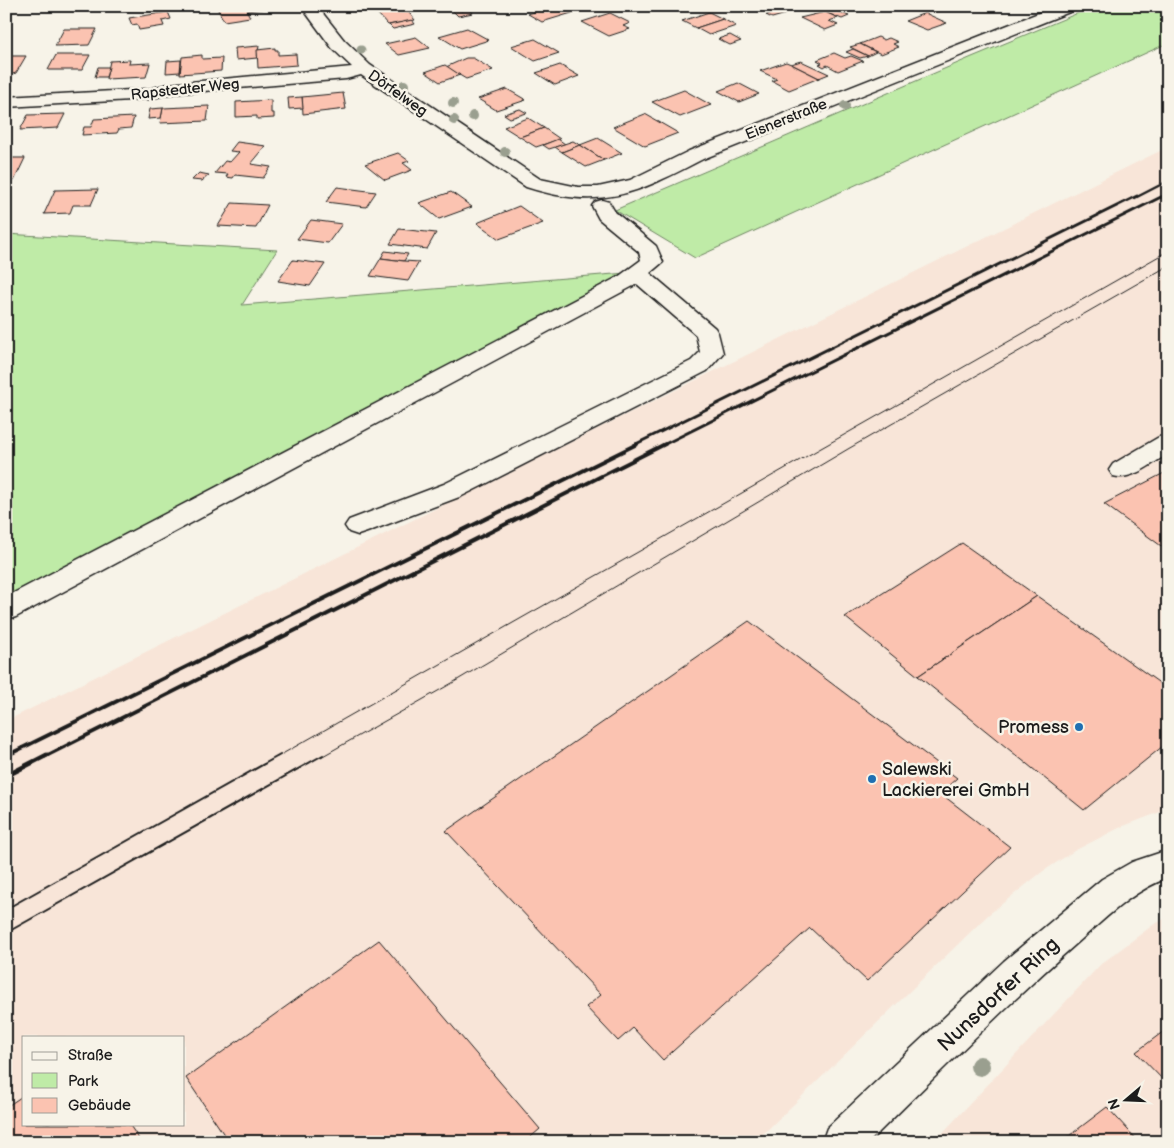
<svg xmlns="http://www.w3.org/2000/svg" width="1174" height="1148" font-family="'Balsamiq Sans',sans-serif">
<style>
.built{fill:#f8e5d8;fill-rule:evenodd}
.green{fill:#bfeba7;stroke:#6e8462}
.building{fill:#fbc3b1;stroke:#1c1c1c}
.lines{fill:none;stroke-linecap:round;stroke-linejoin:round}
.minor-casing{stroke:#1c1c1c;stroke-width:3}
.minor{fill:#f7f3e8;fill-rule:evenodd}
.tram-far1{stroke:#1c1c1c;stroke-width:1}
.tram{stroke:#1c1c1c;stroke-width:2}
.rail-far3{stroke:#1c1c1c;stroke-width:2.5}
.rail-far2{stroke:#1c1c1c;stroke-width:3}
.rail-far1{stroke:#1c1c1c;stroke-width:4}
.rail{stroke:#1c1c1c;stroke-width:5}
.tree{fill:#9a9f8f}
.poi-dot{fill:#1f6fb2;stroke:#f7f3e8;stroke-width:2}
.labels{text-anchor:middle;stroke-width:5;stroke-linejoin:round;paint-order:stroke}
.far-street-label{font-size:15px;fill:#1c1c1c;stroke:#f7f3e8}
.poi-label{font-size:18px;fill:#1c1c1c;stroke:#f7f3e8;text-anchor:end}
.near-street-label{font-size:21px;fill:#1c1c1c;stroke:#f7f3e8}
</style>
<rect width="100%" height="100%" fill="#f7f3e8"/>
<filter id="ink" filterUnits="userSpaceOnUse"><feTurbulence type="fractalNoise" baseFrequency=".02" numOctaves="2"/><feDisplacementMap in="SourceGraphic" scale="10" xChannelSelector="R" yChannelSelector="G"/><feConvolveMatrix kernelMatrix="1 2 1 2 8 2 1 2 1" color-interpolation-filters="sRGB"/></filter>
<g filter="url(#ink)">
<g class="built">
<path d="M1168 147V809L1121 827 1074 851 1042 872 988 915 755 1142H6V721ZM24 1037H184V1124H24Z"/>
<path d="M1168 917V1142H934L1101 964 1153 925Z"/>
</g>
<g class="green">
<path d="M1095 6H1168V43L695 258 615 210 972 57Z"/>
<path d="M6 234 277 250 242 305 626 273 6 600Z"/>
</g>
<g class="building">
<path d="M124 6H154L151 7 152 8 126 11Z"/>
<path d="M229 6H260L262 9 247 11 250 17 224 21 217 8Z"/>
<path d="M553 6H565L575 12 542 22 528 14Z"/>
<path d="M405 8 415 20 388 25 377 13Z"/>
<path d="M830 8 849 16 842 19 822 11Z"/>
<path d="M459 9 461 11 470 9 473 13 458 16 452 10Z"/>
<path d="M779 11 786 14 772 18 766 15Z"/>
<path d="M168 12 171 19 162 21 164 26 139 30 137 24 132 25 129 18Z"/>
<path d="M709 12 723 19 696 28 682 21Z"/>
<path d="M825 12 838 18 829 21 838 25 825 30 800 18Z"/>
<path d="M610 13 630 23 623 26 630 29 609 36 582 22Z"/>
<path d="M925 13 947 23 927 30 905 21Z"/>
<path d="M723 19 736 26 709 35 696 28Z"/>
<path d="M412 20 415 24 393 29 389 25Z"/>
<path d="M467 28 489 40 460 49 439 36Z"/>
<path d="M64 29H97L89 45 55 46Z"/>
<path d="M730 35 741 41 730 45 718 39Z"/>
<path d="M416 37 430 48 399 55 385 44Z"/>
<path d="M878 37 884 40 889 38 898 42 893 44 899 47 881 54 860 44Z"/>
<path d="M535 39 559 53 535 61 511 46Z"/>
<path d="M860 44 876 52 868 56 850 47Z"/>
<path d="M259 46 257 58 236 60 235 48Z"/>
<path d="M275 48V50H278V55L296 54 297 65 258 68 257 50Z"/>
<path d="M853 49 868 56 860 58 846 52Z"/>
<path d="M834 53 845 58 851 56 863 61 838 71 827 65 824 67 819 64 822 63 817 60Z"/>
<path d="M56 55H90L82 70H48Z"/>
<path d="M202 55V59L222 58 221 71 180 74 182 57Z"/>
<path d="M6 56H26L16 73 6 76Z"/>
<path d="M466 58H473L493 70 466 79 446 67Z"/>
<path d="M130 60 129 64 150 63 146 77 106 79 110 61Z"/>
<path d="M181 60 180 72 166 73 167 61Z"/>
<path d="M801 61 829 74 819 78 791 64Z"/>
<path d="M786 62 791 64 819 78 789 90 772 81 777 79 760 71Z"/>
<path d="M445 65 460 75 440 82 425 72Z"/>
<path d="M560 65 579 76 555 85 536 73Z"/>
<path d="M98 67H109L106 77H95Z"/>
<path d="M738 83 759 94 739 102 718 91Z"/>
<path d="M507 89 526 100 496 110 478 99Z"/>
<path d="M684 90 711 105 680 117 652 102Z"/>
<path d="M343 93 346 109 303 114 302 97Z"/>
<path d="M302 97 303 108 289 109 288 98Z"/>
<path d="M271 100V113H274V118L257 119V116L236 117V102Z"/>
<path d="M209 106 207 121 160 123 163 108Z"/>
<path d="M163 108 161 118 148 119 150 109Z"/>
<path d="M520 109 527 113 510 118 504 114Z"/>
<path d="M65 114 58 128 20 130 28 115Z"/>
<path d="M645 114 678 133 645 146 613 127Z"/>
<path d="M134 117 131 128 119 129 117 133 82 135 84 127H91L94 119Z"/>
<path d="M528 118 544 128 520 137 504 127Z"/>
<path d="M544 128 560 139 536 147 520 137Z"/>
<path d="M598 138 622 153 604 160 580 145Z"/>
<path d="M558 139 565 144 549 149 543 145Z"/>
<path d="M573 141 580 145 562 152 555 147Z"/>
<path d="M237 142 266 146 251 164 271 167 263 178 235 175 233 178 226 177 228 174 215 173 225 161 230 162 239 152 230 151Z"/>
<path d="M580 145 604 160 586 167 562 152Z"/>
<path d="M398 153 409 161 403 163 412 170 385 180 365 164Z"/>
<path d="M6 158H25L14 181H6Z"/>
<path d="M199 173 209 175 202 181 192 180Z"/>
<path d="M337 187 376 192 366 207 326 202Z"/>
<path d="M98 189 91 205H73L70 213 44 214 55 190Z"/>
<path d="M451 192 472 207 439 219 419 203Z"/>
<path d="M232 203 268 205 256 228 218 226Z"/>
<path d="M519 206 543 223 499 239 477 223Z"/>
<path d="M311 220 342 224 328 243 297 239Z"/>
<path d="M399 229 436 233 427 249 390 244Z"/>
<path d="M385 251 408 254 404 261 381 258Z"/>
<path d="M381 258 404 261 419 262 408 281 370 276Z"/>
<path d="M293 260 325 264 310 286 278 281Z"/>
<path d="M1168 471V551L1104 504Z"/>
<path d="M962 543 1037 596 918 676 845 617Z"/>
<path d="M1037 596 1168 689V742L1084 810 918 676Z"/>
<path d="M749 621 957 778 940 793 1010 847 867 981 810 928 663 1060 633 1028 618 1041 586 1007 601 995 446 831Z"/>
<path d="M379 940 540 1129 525 1142H229L186 1078Z"/>
<path d="M1168 1028V1085L1136 1052Z"/>
<path d="M24 1095V1124H129L141 1142H6V1107Z"/>
<path d="M1107 1107 1139 1142H1061Z"/>
</g>
<g class="lines">
<g class="minor-casing">
<g id="minor">
<path d="M301 6H317L344 40 370 65 540 179 578 187H598L630 180 689 151 1056 6H1079L1077 9 703 159C636 194 601 211 526 187L361 75 346 79 169 94 149 99 6 107V97L149 89 169 84 352 67 332 48Z"/>
<path d="M602 200 609 202 615 212 656 246 663 262 650 273 715 328 718 333 723 353 707 371 462 496 367 532 358 535 349 532 345 526 349 520 444 484 691 361 700 352 696 335 637 284 16 617 6 620V597L618 277 641 260 639 252 599 219 592 206 595 202Z"/>
<path d="M1168 435V454C1151 464 1132 481 1113 476L1109 470 1113 464 1159 437Z"/>
<path d="M1168 850V878C1131 891 1104 920 1076 944 1004 1007 937 1075 869 1142H822L827 1128 1004 961 1102 879 1132 862Z"/>
</g>
</g>
<use href="#minor" class="minor"/>
<g class="tram-far1">
<path d="M277 757 1168 251"/>
<path d="M321 757 454 682 848 449 1168 266"/>
</g>
<g class="tram">
<path d="M6 909 280 755"/>
<path d="M6 933 323 755"/>
</g>
<g class="rail-far3">
<path d="M1135 198 1168 181"/>
<path d="M1161 198 1168 194"/>
</g>
<g class="rail-far2">
<path d="M634 445 1137 196"/>
<path d="M663 445 1163 196"/>
</g>
<g class="rail-far1">
<path d="M6 756 637 444"/>
<path d="M44 757 665 444"/>
</g>
<path class="rail" d="M6 776 47 755"/>
</g>
<g class="tree">
<circle cx="361" cy="50" r="4.5"/>
<circle cx="404" cy="85" r="5"/>
<circle cx="453" cy="103" r="5"/>
<circle cx="845" cy="106" r="5"/>
<circle cx="473" cy="116" r="5"/>
<circle cx="454" cy="120" r="5"/>
<circle cx="505" cy="152" r="5"/>
<circle cx="980" cy="1066" r="10"/>
</g>
</g>
<g class="poi-dot">
<circle cx="1079" cy="727" r="5"/>
<circle cx="872" cy="779" r="5"/>
</g>
<g class="labels">
<g class="far-street-label">
<text transform="translate(185 89) rotate(-6)" y="5">Rapstedter Weg</text>
<text transform="translate(398 93) rotate(35)" y="5">Dörfelweg</text>
<text transform="translate(786 119) rotate(-22)" y="5">Eisnerstraße</text>
</g>
<g class="poi-label">
<text x="1069" y="733">Promess</text>
<text x="882" y="775" text-anchor="start">Salewski<tspan x="882" dy="21">Lackiererei GmbH</tspan></text>
</g>
<g class="near-street-label">
<text transform="translate(998 994) rotate(-43)" y="7">Nunsdorfer Ring</text>
</g>
</g>
<rect width="1174" height="1148" fill="none" stroke="#f7f3e8" stroke-width="25"/>
<rect x="12" y="12" width="1149" height="1123" fill="none" stroke="#1c1c1c" stroke-width="2" filter="url(#ink)"/>
<rect x="22" y="1036" width="162" height="90" fill="#f7f3e8" stroke="#9f9d96"/>
<rect x="32" y="1052" width="25" height="8" fill="#f7f3e8" stroke="#9f9d96"/>
<text x="68" y="1060" font-size="15" fill="#1c1c1c">Straße</text>
<rect x="32" y="1073" width="25" height="15" fill="#bfeba7" stroke="#9f9d96"/>
<text x="68" y="1086" font-size="15" fill="#1c1c1c">Park</text>
<rect x="32" y="1098" width="25" height="15" fill="#fbc3b1" stroke="#9f9d96"/>
<text x="68" y="1110" font-size="15" fill="#1c1c1c">Gebäude</text>
<g transform="translate(1126 1100) rotate(251)" stroke="#f7f3e8" stroke-width="4" paint-order="stroke">
<path d="M0-4L9 19L0 12L-9 19Z" fill="#1c1c1c"/>
<text y="-8" font-size="14" font-weight="bold" text-anchor="middle" fill="#1c1c1c">N</text>
</g>
</svg>
